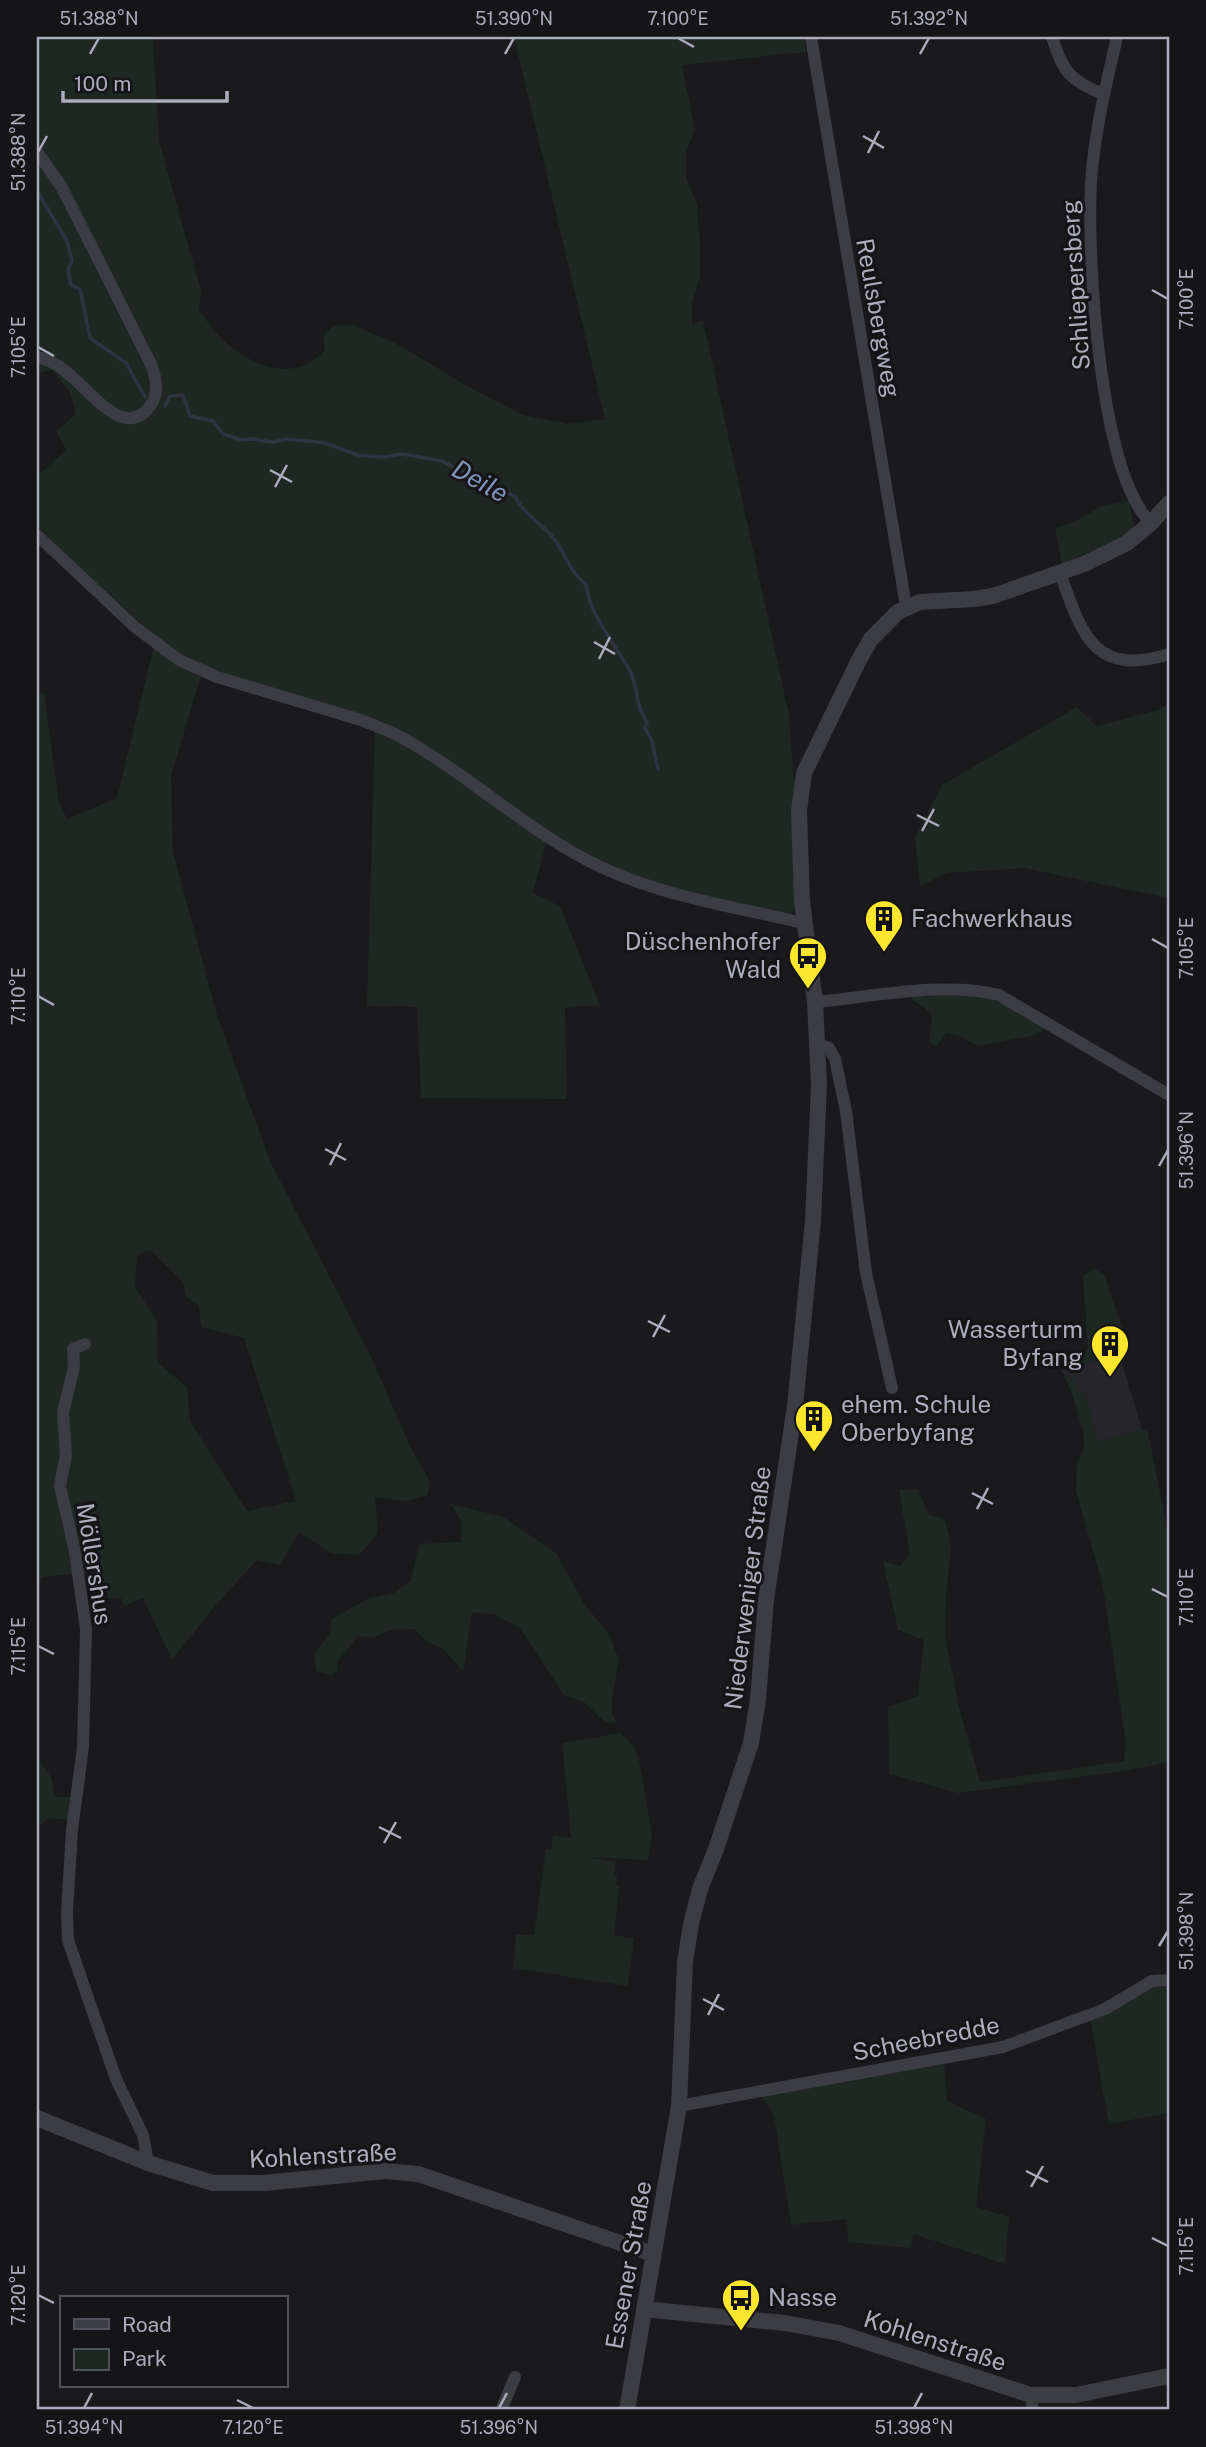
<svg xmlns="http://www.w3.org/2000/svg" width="1206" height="2447" font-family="'Public Sans',sans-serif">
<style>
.built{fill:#262529}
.green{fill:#1e2822;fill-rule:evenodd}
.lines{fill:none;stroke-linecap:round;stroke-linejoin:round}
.stream{stroke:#2e3441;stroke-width:3.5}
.minor{stroke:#3c3c43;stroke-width:12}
.tertiary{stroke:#3c3c43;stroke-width:16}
.ticks{fill:none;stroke:#abacbc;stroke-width:2.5}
.labels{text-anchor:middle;stroke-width:6;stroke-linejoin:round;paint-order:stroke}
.street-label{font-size:24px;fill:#abacbc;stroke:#151417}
.poi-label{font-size:24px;fill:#abacbc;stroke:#151417;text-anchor:start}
.water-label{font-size:26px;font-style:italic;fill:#7f92ba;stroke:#151417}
.neatline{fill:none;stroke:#abacbc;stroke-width:2.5}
.ticks-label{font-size:18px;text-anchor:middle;fill:#abacbc}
</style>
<rect width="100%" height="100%" fill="#1a191c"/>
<path class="built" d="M1119 1354 1142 1429 1098 1442 1085 1391 1080 1392 1070 1377 1064 1376 1061 1369 1070 1371 1078 1365Z"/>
<g class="green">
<path d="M37 37H155L153 41 159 141 201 291 199 310C206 319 212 329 220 337 247 365 297 386 325 349L323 336 333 326 353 325 401 346 467 386 523 415 567 424 605 419 514 37H804L806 52 682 65 695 130 686 152V178L697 204 700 244V277L692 303V324L703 320 789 715 795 794 797 906 789 915 649 885 548 836 533 893 560 906 600 1005 565 1008 567 1099 421 1098 417 1007 367 1006 375 726 202 672 171 776 173 852 217 1015 271 1163 373 1361 409 1444 430 1482 428 1495 406 1501 375 1497 378 1533 359 1555 331 1553 299 1532 280 1565 257 1560 216 1605 172 1660 143 1598 124 1606 121 1598 109 1599 105 1584 98 1585 92 1572 42 1577 37 1586V692L44 693 59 802 67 819 117 798 156 637 70 560 37 525V474L45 469 66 450 56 431 76 414 70 392 52 370 37 373ZM150 1250 183 1282 186 1297 199 1306 201 1327 244 1338 296 1501 247 1511 190 1421 187 1387 158 1363 157 1321 135 1287 137 1255Z"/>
<path d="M1129 501 1134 526 1126 536 1062 564 1055 528 1074 522 1102 506Z"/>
<path d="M1169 704V898L1024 868 947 873 920 886 915 838 942 785 1077 707 1097 726 1158 710Z"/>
<path d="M910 993 991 994 1045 1025 1043 1031 1031 1036 978 1046 960 1036 946 1033 937 1046 929 1042 932 1016 926 1009 912 1000Z"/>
<path d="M1095 1269 1104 1275 1123 1329 1119 1354 1078 1365 1070 1371 1061 1369 1088 1349 1083 1275Z"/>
<path d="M1064 1376C1074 1377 1076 1383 1080 1392L1085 1390 1098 1442 1142 1429 1148 1432 1169 1538V1762L1124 1771 958 1793 889 1774 888 1707 918 1696 924 1640 898 1630 883 1561 901 1566 910 1554 899 1490 918 1489 929 1515 945 1519 951 1546 946 1597 945 1636 959 1707 980 1782 1124 1761 1126 1744 1103 1586 1076 1491 1077 1463 1084 1447 1083 1432 1073 1396Z"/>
<path d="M451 1504 503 1517 556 1553 585 1605 609 1634 619 1660 612 1697V1715L618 1724 605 1722 584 1702 564 1695 520 1628 495 1615 472 1612 463 1671 443 1649 427 1641 414 1629 390 1630 373 1638 358 1636 337 1662 338 1671 331 1675 316 1671 314 1654 329 1635 332 1619 369 1598 394 1593 411 1580 419 1544 461 1542 462 1523Z"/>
<path d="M621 1733 635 1748 639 1760 652 1834 648 1860 590 1857 616 1862 614 1874 617 1875 616 1886 619 1887 614 1935 634 1938 628 1986 513 1968 516 1935H534L546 1849 551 1850 553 1835 571 1838 562 1743Z"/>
<path d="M37 1758 51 1777 55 1797H73L70 1820 48 1818 37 1829Z"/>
<path d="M1169 1983V2113L1109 2124 1090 2018 1141 1991Z"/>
<path d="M944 2062 947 2101 986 2119 976 2207 1009 2217 1005 2264 913 2234 911 2248 848 2242 847 2219 791 2225 774 2115 759 2094Z"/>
</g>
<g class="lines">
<g class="stream">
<path d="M37 191 67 241 72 260 68 270 71 285 80 289 90 338 126 363 145 397"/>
<path d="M165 406 170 396 183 395 190 416 213 421 223 434 242 440 253 439 273 442 288 439 325 443 358 455 384 457 402 454 442 461 459 470 483 477 500 491 515 496C523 515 542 523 555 540 567 557 569 570 586 585 591 618 614 642 630 671 639 689 634 703 647 722L645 728 652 741 658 770"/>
</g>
<g class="minor">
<path d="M811 37 906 606"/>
<path d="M1052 37C1063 71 1069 81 1104 94"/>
<path d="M1117 37C1106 85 1094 134 1091 183 1087 256 1099 473 1151 523"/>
<path d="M37 152 61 186 151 364C156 378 160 392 150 406 144 415 133 421 122 417 92 406 71 363 37 357"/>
<path d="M37 535 135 627 179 660 217 677 361 720 393 733C461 768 517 823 585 859 652 895 731 906 804 923"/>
<path d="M1060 573C1081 632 1093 678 1169 654"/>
<path d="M815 1002C870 997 946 981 999 995L1169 1095"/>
<path d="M818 1044 829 1048 835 1059 846 1111 866 1273 892 1388"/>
<path d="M85 1344 73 1349 74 1367 63 1412 66 1455 60 1486 75 1552 86 1629 83 1747 72 1830 67 1912 68 1940 116 2079 143 2135 148 2163"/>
<path d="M679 2106 1003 2047 1105 2009 1152 1981 1169 1980"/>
<path d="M1031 2395 1033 2410"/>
<path d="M501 2410 515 2377"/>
</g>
<g class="tertiary">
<path d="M37 2118 148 2163 213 2183H264L385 2171 418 2174 653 2254"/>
<path d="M644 2309 785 2323 839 2333 1031 2395H1076L1169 2376"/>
<path d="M627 2410 679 2106 685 1962 691 1924 700 1889 716 1849 751 1743 758 1700 766 1600 795 1406 813 1221 819 1084 815 1002 802 901 799 811 804 773 859 660 871 639 898 612 920 602 974 599 993 596 1084 564 1127 543 1151 523 1169 503"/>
</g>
</g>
<path class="ticks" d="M678 38 694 47M90 54 99 38M505 54 514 38M920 54 929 38M863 136 884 148M38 152 47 136M868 153 879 131M1152 290 1168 299M38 347 54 356M270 470 292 482M275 487 287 465M594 642 615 654M599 659 610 637M917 815 939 826M922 831 934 809M1152 939 1168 948M38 996 54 1005M325 1149 346 1160M330 1165 341 1143M1159 1166 1168 1150M648 1321 670 1332M653 1337 665 1315M972 1493 993 1504M977 1509 988 1488M1152 1589 1168 1597M38 1646 54 1654M379 1827 401 1838M384 1843 396 1822M1159 1946 1168 1931M703 1999 724 2010M708 2015 719 1994M1026 2171 1048 2182M1031 2187 1043 2166M1152 2238 1168 2246M38 2295 54 2303M237 2400 253 2408M84 2408 92 2393M499 2408 507 2393M914 2408 922 2393"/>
<defs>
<g id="building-pin" transform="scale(2.0125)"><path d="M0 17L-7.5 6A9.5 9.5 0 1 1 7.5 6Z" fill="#ffe62e" stroke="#151417"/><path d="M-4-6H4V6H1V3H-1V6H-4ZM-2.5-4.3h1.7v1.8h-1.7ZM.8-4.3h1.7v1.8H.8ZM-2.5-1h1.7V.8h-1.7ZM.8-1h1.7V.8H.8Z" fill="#111"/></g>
<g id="bus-pin" transform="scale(2.0125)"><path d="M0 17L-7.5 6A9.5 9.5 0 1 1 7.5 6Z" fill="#ffe62e" stroke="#151417"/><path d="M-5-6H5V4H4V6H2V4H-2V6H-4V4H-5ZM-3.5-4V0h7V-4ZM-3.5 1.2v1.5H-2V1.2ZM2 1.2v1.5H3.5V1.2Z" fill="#111"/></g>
</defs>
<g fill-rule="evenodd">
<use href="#building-pin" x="884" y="919"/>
<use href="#bus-pin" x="808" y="956"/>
<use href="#building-pin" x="1110" y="1344"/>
<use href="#building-pin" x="814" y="1419"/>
<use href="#bus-pin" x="741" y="2298"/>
</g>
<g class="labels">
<g class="street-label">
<text transform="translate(1076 285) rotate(-94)" y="8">Schliepersberg</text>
<text transform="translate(878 318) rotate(80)" y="8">Reulsbergweg</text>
<text transform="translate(94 1564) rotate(81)" y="8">Möllershus</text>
<text transform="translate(748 1588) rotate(-83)" y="8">Niederweniger Straße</text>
<text transform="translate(926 2039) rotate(-11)" y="8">Scheebredde</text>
<text transform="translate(323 2156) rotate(-3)" y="8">Kohlenstraße</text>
<text transform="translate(629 2265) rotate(-80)" y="8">Essener Straße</text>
<text transform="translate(935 2341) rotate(18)" y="8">Kohlenstraße</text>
</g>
<g class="poi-label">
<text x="911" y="927">Fachwerkhaus</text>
<text x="781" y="950" text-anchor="end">Düschenhofer<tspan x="781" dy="28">Wald</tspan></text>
<text x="1083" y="1338" text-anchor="end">Wasserturm<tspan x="1083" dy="28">Byfang</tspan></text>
<text x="841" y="1413">ehem. Schule<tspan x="841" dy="28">Oberbyfang</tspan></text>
<text x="768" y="2306">Nasse</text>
</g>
<g class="water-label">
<text transform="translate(480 481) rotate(29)" y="9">Deile</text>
</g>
</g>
<rect width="1206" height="2447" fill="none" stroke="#151417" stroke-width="77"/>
<rect x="60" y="2296" width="228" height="91" fill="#151417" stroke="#515159" stroke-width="2"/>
<rect x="74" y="2319" width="35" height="10" fill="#3c3c43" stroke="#515159" stroke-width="2"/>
<text x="122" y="2332" font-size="21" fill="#abacbc">Road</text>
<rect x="74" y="2349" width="35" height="21" fill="#1e2822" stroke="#515159" stroke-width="2"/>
<text x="122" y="2366" font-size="21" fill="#abacbc">Park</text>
<path d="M63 91v10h164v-10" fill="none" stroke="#abacbc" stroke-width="3.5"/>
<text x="74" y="91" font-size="21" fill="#abacbc" stroke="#151417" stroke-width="5" paint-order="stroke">100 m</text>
<rect x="38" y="38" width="1130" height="2370" class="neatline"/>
<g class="ticks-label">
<text x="99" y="25">51.388°N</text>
<text x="514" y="25">51.390°N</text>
<text x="678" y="25">7.100°E</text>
<text x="929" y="25">51.392°N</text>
<text transform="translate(19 152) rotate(-90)" y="6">51.388°N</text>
<text transform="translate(1187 299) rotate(-90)" y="6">7.100°E</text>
<text transform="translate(19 347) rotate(-90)" y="6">7.105°E</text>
<text transform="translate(1187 948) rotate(-90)" y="6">7.105°E</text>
<text transform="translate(19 996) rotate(-90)" y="6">7.110°E</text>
<text transform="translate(1187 1150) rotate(-90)" y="6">51.396°N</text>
<text transform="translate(1187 1597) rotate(-90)" y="6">7.110°E</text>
<text transform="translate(19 1646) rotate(-90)" y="6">7.115°E</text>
<text transform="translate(1187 1931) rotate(-90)" y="6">51.398°N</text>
<text transform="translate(1187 2246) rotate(-90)" y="6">7.115°E</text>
<text transform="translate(19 2295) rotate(-90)" y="6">7.120°E</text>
<text x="84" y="2434">51.394°N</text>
<text x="253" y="2434">7.120°E</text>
<text x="499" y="2434">51.396°N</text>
<text x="914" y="2434">51.398°N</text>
</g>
</svg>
